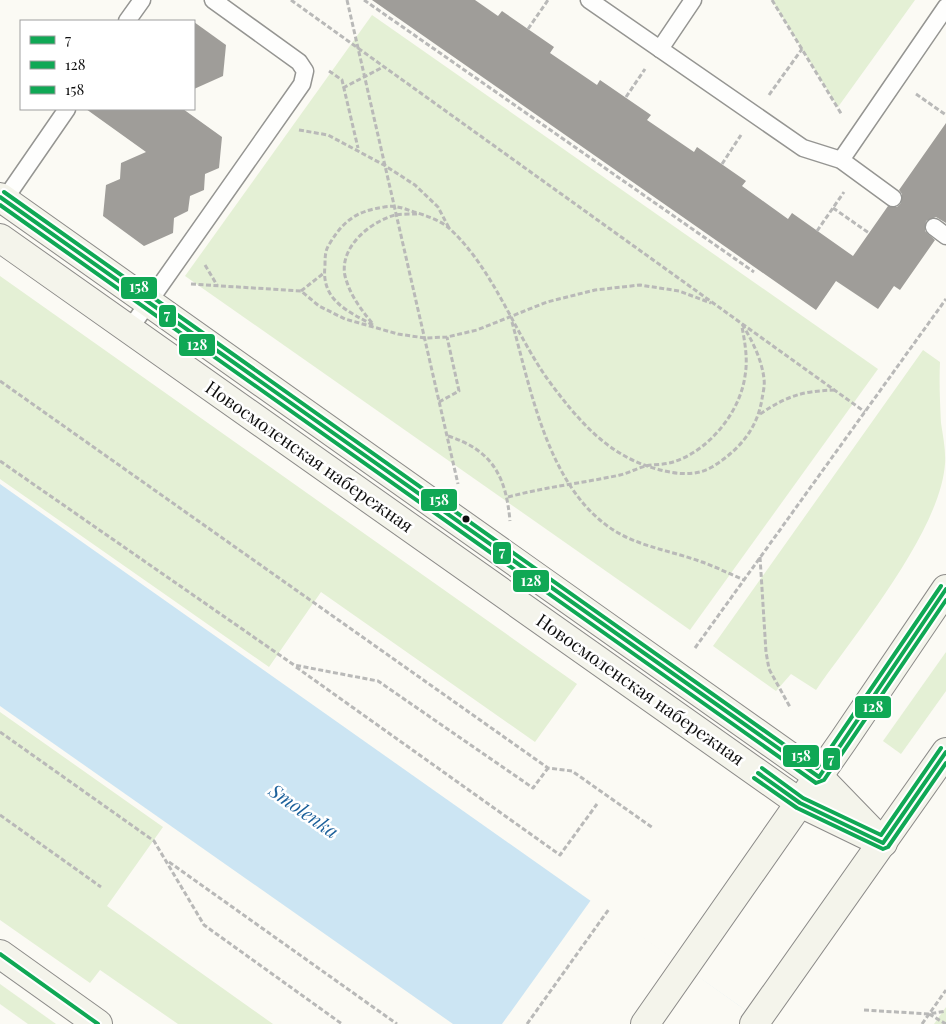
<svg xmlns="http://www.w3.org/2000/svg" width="946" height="1024" font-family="'Playfair Display',serif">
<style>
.green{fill:#e4f0d5}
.water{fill:#cce5f3}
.pier{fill:#fbfaf4}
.building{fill:#9f9d99}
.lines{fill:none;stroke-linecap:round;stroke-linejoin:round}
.lane-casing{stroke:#959592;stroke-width:19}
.secondary-casing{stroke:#8c8b89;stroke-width:30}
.path{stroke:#b9b9b8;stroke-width:3;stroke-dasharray:5 2.5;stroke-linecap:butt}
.lane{stroke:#fefefd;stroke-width:16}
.secondary{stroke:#f4f4eb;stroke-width:28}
.bus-1-casing{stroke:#fff;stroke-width:8}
.bus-2-casing{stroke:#fff;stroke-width:8}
.bus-3-casing{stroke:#fff;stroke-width:8}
.bus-1{stroke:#10a855;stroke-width:4}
.bus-2{stroke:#10a855;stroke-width:4}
.bus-3{stroke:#10a855;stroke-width:4}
.bus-dot{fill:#0f0f0f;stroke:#fff;stroke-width:2}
.labels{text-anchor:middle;stroke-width:5;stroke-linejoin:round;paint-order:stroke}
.street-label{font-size:18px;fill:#0f0f0f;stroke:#fff}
.water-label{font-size:19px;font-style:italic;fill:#1d619b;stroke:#fff}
.line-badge{stroke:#fff;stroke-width:2}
.badge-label{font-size:14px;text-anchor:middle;font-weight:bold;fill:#fff}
</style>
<rect width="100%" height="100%" fill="#fbfaf4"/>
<g class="green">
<path d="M772 0H915L838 107Z"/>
<path d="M372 15 878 369 690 630 185 276Z"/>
<path d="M0 276 577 684 535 742 321 592 269 667 0 479Z"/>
<path d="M923 350 940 362C939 382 940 402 941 423 943 436 946 451 945 464 940 532 855 634 816 690L791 674 776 691 713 646Z"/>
<path d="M946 652V691L901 754 883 741Z"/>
<path d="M0 712 163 827 107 906 273 1024H178L100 970 90 983 0 920Z"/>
<path d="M0 984 56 1024H28L0 1004Z"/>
<path d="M946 1007V1024H934Z"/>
</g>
<path class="water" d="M0 484 765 1024H453L0 706Z"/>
<path class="pier" d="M591 900 765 1024H502Z"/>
<g class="building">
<path d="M372 0H475L498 16 502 11 554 47 550 53 597 85 600 80 651 115 647 120 694 152 697 147 746 181 742 186 788 219 792 213 853 256 888 206 897 207 901 203 902 194 899 190 946 123V223L936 217 926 221 925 231 935 240 900 290 894 286 878 309 836 281 816 310Z"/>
<path d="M194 22 226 45 223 76 194 89Z"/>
<path d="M86 109H183L222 137 219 168 205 174 204 190 190 196 188 211 174 218 173 233 144 246 103 216 106 185 120 179 121 163 146 152Z"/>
</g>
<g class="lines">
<g class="lane-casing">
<g id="lane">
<path d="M589 0 803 148 841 160 893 198"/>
<path d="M127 21 142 0"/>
<path d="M660 49 693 0"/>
<path d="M841 160 946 7"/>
<path d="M0 206 67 109"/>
<path d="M934 227 946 236"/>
<path d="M129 330 302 84 305 71 299 62 213 0"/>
</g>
</g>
<g class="secondary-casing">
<g id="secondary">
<path d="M0 197 819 777 883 843"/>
<path d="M0 238 800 803 866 835"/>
<path d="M0 954 98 1024"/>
<path d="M645 1024 843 741 946 589"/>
<path d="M754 1024 946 752"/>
</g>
</g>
<g class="path">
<path d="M291 0 865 412"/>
<path d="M347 0 458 484"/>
<path d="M364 0 754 272"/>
<path d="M772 0 842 115"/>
<path d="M528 29 548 0"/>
<path d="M329 71 342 80 358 148"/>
<path d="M343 88 383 67"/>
<path d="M916 94 946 115"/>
<path d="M769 95 802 49"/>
<path d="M626 97 645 69"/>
<path d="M299 130 328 135 384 165 415 185 438 207 449 228"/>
<path d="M722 164 741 135"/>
<path d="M833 208 869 233"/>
<path d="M817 231 844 192"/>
<path d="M205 265 217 285"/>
<path d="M191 284 301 291 319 306 345 319 398 334 425 338 447 337 477 330 547 302 595 290 640 285 679 291 711 303"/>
<path d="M301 291 324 273"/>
<path d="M512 322C532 394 550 497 622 535 647 548 675 552 702 562 716 567 730 574 744 580"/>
<path d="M372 323C360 308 350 295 345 276 339 247 370 222 395 215 402 214 411 214 418 214"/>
<path d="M373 325C347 311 321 300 325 266 325 257 325 250 330 243 344 220 357 211 384 207 395 205 403 208 414 212 425 215 442 221 450 229 493 269 513 329 546 377 576 418 607 456 657 469 675 474 695 477 712 467 738 451 757 430 762 399 763 393 765 385 764 379 762 360 752 340 742 324"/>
<path d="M0 381 548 768 572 771 653 828"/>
<path d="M439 402 459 391 447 337"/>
<path d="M760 414C787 396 802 391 835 390"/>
<path d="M448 436C492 450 506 476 510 521"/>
<path d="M0 461 294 665 378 681 533 788 548 768"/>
<path d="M508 497C545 487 583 483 620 475 629 473 637 468 646 466 655 464 666 465 676 461 710 449 740 412 745 376 748 359 745 343 742 327"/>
<path d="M760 557 766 652 769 669 790 707"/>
<path d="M695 648 946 299"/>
<path d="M296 667 560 855 597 804"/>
<path d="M0 732 154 841 204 925 342 1024"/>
<path d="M0 815 101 887"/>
<path d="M169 862 397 1024"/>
<path d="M864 1010 929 1014 946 1011"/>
<path d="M929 1014 946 1024"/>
<path d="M527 1024 609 909"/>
<path d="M922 1024 946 990"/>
</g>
<use href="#lane" class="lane"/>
<use href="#secondary" class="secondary"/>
<g class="bus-1-casing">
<g id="bus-1">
<path d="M0 197 819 777 946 589"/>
<path d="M758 773 800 803 883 843 946 752"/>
<path d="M0 954 98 1024"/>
</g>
</g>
<g class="bus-2-casing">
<g id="bus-2">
<path d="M0 205 816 783 824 780 946 600"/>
<path d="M754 778 797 808 883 849 888 847 946 763"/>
</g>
</g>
<g class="bus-3-casing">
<g id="bus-3">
<path d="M4 192 817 768 941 586"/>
<path d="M762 768 803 798 881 835 941 748"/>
</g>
</g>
<use href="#bus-1" class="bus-1"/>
<use href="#bus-2" class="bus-2"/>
<use href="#bus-3" class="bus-3"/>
</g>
<circle class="bus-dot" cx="466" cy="519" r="4.5"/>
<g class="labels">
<g class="street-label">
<text transform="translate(309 457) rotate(35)" y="6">Новосмоленская набережная</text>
<text transform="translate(640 690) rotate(35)" y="6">Новосмоленская набережная</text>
</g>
<g class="water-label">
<text transform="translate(304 811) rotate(35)" y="7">Smolenka</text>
</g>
</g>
<g class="line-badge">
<rect x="120" y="276" width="38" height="24" rx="5" fill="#10a855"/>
<rect x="158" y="304" width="19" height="24" rx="5" fill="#10a855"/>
<rect x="178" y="333" width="38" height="24" rx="5" fill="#10a855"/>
<rect x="420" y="488" width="38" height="24" rx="5" fill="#10a855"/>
<rect x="492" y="541" width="20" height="24" rx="5" fill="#10a855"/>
<rect x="512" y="569" width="38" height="24" rx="5" fill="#10a855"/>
<rect x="854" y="695" width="38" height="24" rx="5" fill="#10a855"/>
<rect x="782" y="744" width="38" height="24" rx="5" fill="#10a855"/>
<rect x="822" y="747" width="19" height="24" rx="5" fill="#10a855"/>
</g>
<g class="badge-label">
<text x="139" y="292">158</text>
<text x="167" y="320">7</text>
<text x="197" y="350">128</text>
<text x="439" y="505">158</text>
<text x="502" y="557">7</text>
<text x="531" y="586">128</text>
<text x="873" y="712">128</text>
<text x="801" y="761">158</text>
<text x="831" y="764">7</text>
</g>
<rect x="20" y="20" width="175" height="90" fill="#ffffff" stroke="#9f9f9f"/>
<rect x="30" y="36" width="25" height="8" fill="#10a855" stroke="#9f9f9f"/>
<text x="65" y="45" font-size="15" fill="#0f0f0f">7</text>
<rect x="30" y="61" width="25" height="8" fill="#10a855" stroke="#9f9f9f"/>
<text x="65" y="70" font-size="15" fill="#0f0f0f">128</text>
<rect x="30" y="86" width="25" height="8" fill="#10a855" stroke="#9f9f9f"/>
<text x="65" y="95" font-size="15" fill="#0f0f0f">158</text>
</svg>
